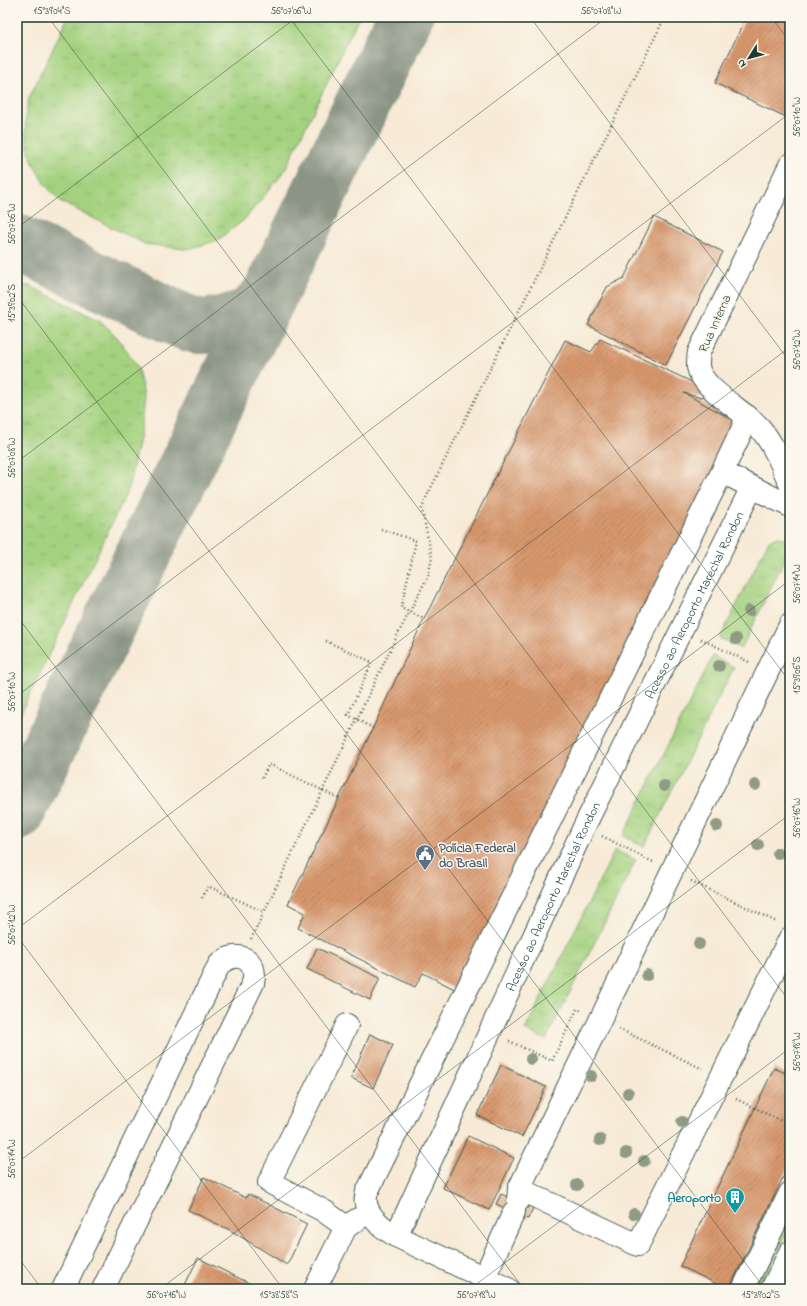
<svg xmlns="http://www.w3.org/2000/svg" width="807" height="1306" font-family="'Indie Flower',sans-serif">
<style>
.grass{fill:url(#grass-tufts);stroke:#62875a}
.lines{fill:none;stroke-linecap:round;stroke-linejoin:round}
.taxiway{stroke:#8b9485;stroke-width:56}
.building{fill:url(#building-hatch)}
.minor-casing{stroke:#3f574c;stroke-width:24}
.major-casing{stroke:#3f574c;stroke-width:24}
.path{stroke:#3f574c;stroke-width:2.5;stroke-dasharray:1 3;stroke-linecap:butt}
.minor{stroke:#fff;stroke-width:22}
.major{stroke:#fff;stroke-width:22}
.path-bridge{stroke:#3f574c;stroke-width:2.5;stroke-dasharray:1 3;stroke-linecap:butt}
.tree{fill:#8f9b85}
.ticks{fill:none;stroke:#1f3d34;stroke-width:1;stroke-opacity:0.45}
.labels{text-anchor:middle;stroke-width:3;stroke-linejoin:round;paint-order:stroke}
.street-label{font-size:13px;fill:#1f3d34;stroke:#fbf7ec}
.service-label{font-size:13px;font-weight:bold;fill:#4e5e75;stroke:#fbf7ec;text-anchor:start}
.culture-label{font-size:13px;font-weight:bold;fill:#0d838f;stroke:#fbf7ec;text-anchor:end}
.neatline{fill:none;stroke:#1f3d34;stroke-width:1.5}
.ticks-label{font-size:10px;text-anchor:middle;fill:#1f3d34}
</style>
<defs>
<pattern id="grass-tufts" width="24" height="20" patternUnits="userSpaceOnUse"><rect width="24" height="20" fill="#a4d17f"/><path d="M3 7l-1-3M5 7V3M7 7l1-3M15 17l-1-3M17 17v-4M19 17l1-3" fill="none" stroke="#8db46e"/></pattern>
<pattern id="building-hatch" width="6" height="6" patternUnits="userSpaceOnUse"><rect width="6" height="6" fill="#d8976d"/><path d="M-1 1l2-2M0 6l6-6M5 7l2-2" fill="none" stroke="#af7c5a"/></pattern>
</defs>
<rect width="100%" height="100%" fill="#fbf7ec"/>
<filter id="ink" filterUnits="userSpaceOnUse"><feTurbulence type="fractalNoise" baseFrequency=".025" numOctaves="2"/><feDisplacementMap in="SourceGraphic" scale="8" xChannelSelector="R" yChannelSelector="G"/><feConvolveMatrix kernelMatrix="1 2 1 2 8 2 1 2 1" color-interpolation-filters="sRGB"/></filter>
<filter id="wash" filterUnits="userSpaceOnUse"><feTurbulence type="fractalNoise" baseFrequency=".012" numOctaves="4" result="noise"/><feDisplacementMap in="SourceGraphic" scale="16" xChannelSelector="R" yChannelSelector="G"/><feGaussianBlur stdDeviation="0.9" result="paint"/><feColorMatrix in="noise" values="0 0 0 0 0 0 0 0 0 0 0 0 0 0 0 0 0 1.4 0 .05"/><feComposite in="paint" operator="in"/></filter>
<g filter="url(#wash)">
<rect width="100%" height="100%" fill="#f7ead6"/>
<g class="grass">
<path d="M68 17H359L284 172 244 220 218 240 194 248 184 249 145 244 61 202C31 174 19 137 29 98Z"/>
<path d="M17 285 30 286 101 321 117 337 128 352 138 369 144 397 141 428 128 490 17 721Z"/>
<path d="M778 537 790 539V549L741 649 720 638 769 540Z"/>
<path d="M713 656 734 667 644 847 623 836Z"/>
<path d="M615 850 636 860 546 1040 525 1030Z"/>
<path d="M790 1210V1228L759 1289H750Z"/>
</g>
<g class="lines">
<g class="taxiway">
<path d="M17 242 171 316C181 320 191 326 201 326 212 327 245 319 253 313 258 308 263 302 268 297"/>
<path d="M17 813 405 17"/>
</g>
</g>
<g id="blocks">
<g class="building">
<path d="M746 17H790V119L715 83Z"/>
<path d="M654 217 723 252 666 365 588 325 607 287 624 278Z"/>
<path d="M600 339 707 389 701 398 684 393 748 428 472 998 423 973 415 987 298 928 305 913 288 904 373 728 424 619 565 340 591 352Z"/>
<path d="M317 948 380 978 370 1000 307 969Z"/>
<path d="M370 1034 393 1045 373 1088 351 1078Z"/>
<path d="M501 1065 546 1087 522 1137 477 1115Z"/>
<path d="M774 1068 790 1075V1163L729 1289H727L680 1266Z"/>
<path d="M468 1136 514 1158 489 1210 443 1188Z"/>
<path d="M204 1177 246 1198 248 1194 307 1224 287 1265 230 1230 188 1210Z"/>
<path d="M501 1194 533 1208 528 1219 496 1204Z"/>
<path d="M198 1258 261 1289H183Z"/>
</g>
</g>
</g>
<g filter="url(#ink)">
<use href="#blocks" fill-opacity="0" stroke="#3f574c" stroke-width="1"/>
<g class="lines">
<g class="minor-casing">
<g id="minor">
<path d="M790 165 699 352C698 357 698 362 698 367 702 389 744 411 759 427 773 443 782 465 790 484"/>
<path d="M722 472 742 430 747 416"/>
<path d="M519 1189 638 1245 790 938"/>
<path d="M518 1201 519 1189 790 625"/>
<path d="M346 1227 324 1211 269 1182 347 1025"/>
<path d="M396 1236C381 1227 360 1212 367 1192L722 472 790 506"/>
<path d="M484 1278 514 1212"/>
<path d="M63 1289 219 965C236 948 259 959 253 983L103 1289"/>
<path d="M315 1289 346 1227 358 1219"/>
<path id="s1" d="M508 1289 396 1236 584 827 752 487"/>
</g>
</g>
<g class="major-casing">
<g id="major">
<path d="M743 1289 790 1193"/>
<path d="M772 1289 790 1252"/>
</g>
</g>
<g class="path">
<path d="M701 639 749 662"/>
<path d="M602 836 653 862"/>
<path d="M691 881 777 922"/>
<path d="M202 898 208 886 264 912"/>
<path d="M251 939 396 638 428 576 432 558 423 515 422 509 425 500 665 17"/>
<path d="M619 1029 703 1069"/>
<path d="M509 1041 552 1061 577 1009 582 1011"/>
<path d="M736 1099 790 1125"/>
</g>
<use href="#minor" class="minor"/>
<use href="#major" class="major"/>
<g class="path-bridge">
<path d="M381 529 416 541 401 608 424 619"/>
<path d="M326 641 372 662 348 715 373 728"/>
<path d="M262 778 269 764 340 799"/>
</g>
</g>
<g class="tree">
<circle cx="749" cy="611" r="6"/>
<circle cx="736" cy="639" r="6"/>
<circle cx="719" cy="666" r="6"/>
<circle cx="755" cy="785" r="6"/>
<circle cx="664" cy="786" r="6"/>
<circle cx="717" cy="826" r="6"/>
<circle cx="758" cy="845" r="6"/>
<circle cx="778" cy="853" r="6"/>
<circle cx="699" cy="944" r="6"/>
<circle cx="647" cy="975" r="6"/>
<circle cx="531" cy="1059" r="6"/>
<circle cx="591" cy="1076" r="6"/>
<circle cx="628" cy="1093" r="6"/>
<circle cx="682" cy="1122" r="6"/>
<circle cx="600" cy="1140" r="6"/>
<circle cx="626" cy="1153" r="6"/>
<circle cx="644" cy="1161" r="6"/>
<circle cx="577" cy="1185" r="6"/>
<circle cx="634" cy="1214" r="6"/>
</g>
</g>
<path class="ticks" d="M48 17 790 1002M289 17 790 682M530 17 790 362M771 17 790 42M17 228 297 17M17 296 765 1289M17 462 607 17M17 616 524 1289M17 696 790 113M17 929 790 347M17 936 283 1289M17 1163 790 580M17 1256 42 1289M160 1289 790 814M470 1289 790 1048M780 1289 790 1281"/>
<defs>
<g id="civic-pin" transform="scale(1)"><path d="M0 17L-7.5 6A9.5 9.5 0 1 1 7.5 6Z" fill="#5c6f8a" stroke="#fbf7ec"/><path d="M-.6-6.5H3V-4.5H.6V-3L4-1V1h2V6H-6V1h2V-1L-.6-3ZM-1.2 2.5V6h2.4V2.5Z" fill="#fff"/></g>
<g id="building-pin" transform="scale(1)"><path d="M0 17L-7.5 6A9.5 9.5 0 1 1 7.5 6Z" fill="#0f9aa8" stroke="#fbf7ec"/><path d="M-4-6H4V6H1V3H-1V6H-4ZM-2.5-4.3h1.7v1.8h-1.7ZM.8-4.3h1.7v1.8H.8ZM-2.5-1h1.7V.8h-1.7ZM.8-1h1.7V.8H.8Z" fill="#fff"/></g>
</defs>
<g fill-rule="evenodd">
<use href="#civic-pin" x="425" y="854"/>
<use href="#building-pin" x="735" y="1197"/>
</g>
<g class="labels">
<g class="street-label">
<text transform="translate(714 323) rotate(-66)" y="5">Rua Interna</text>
<text dy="5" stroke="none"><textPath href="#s1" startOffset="822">Acesso ao Aeroporto Marechal Rondon</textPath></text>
<text dy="5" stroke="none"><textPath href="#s1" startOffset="498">Acesso ao Aeroporto Marechal Rondon</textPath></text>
</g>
<g class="service-label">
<text x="439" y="852">Polícia Federal<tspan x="439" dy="15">do Brasil</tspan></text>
</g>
<g class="culture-label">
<text x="721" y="1202">Aeroporto</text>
</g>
</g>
<rect width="807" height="1306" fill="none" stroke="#fbf7ec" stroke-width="44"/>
<g transform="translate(749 58) rotate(233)" stroke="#fbf7ec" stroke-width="3" paint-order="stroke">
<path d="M0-3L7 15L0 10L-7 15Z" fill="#1f3d34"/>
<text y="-6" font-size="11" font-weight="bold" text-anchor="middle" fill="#1f3d34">N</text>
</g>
<rect x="22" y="22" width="763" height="1262" class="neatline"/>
<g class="ticks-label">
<text x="52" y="14">15°39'04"S</text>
<text x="291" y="14">56°07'06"W</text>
<text x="601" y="14">56°07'08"W</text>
<text transform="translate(796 117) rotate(-90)" y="4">56°07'10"W</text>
<text transform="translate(11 224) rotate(-90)" y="4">56°07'06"W</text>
<text transform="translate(11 303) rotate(-90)" y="4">15°39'02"S</text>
<text transform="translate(796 350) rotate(-90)" y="4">56°07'12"W</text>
<text transform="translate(11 458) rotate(-90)" y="4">56°07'08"W</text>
<text transform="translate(796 584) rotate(-90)" y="4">56°07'14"W</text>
<text transform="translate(796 675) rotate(-90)" y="4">15°39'06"S</text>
<text transform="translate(11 692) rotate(-90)" y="4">56°07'10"W</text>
<text transform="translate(796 818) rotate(-90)" y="4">56°07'16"W</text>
<text transform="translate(11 925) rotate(-90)" y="4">56°07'12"W</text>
<text transform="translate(796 1052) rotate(-90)" y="4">56°07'18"W</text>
<text transform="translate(11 1159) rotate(-90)" y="4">56°07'14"W</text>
<text x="166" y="1298">56°07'16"W</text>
<text x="279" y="1298">15°38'58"S</text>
<text x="476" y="1298">56°07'18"W</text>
<text x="761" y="1298">15°39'02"S</text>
</g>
</svg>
